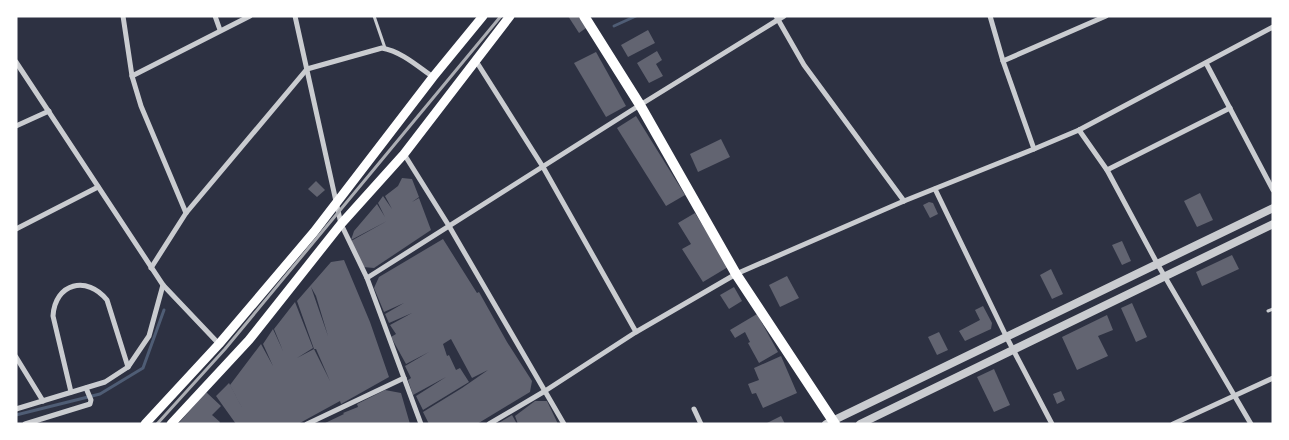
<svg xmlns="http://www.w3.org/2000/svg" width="1289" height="440" font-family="Ubuntu,sans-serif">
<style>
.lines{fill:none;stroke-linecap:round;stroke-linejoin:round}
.stream{stroke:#4f5d75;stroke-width:3}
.building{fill:#626471;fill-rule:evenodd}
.service{stroke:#caccd0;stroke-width:3}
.minor{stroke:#caccd0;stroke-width:5}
.tertiary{stroke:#caccd0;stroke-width:8}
.primary{stroke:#fff;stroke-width:9}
.trunk{stroke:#fff;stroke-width:10}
.rail{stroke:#abadb3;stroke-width:3}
</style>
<rect width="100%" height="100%" fill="#2d3142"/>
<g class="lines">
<g class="stream">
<path d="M614 26 636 16"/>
<path d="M16 415 100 394 143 368 164 310"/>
</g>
</g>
<g class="building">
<path d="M568 16H578L586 28 579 33Z"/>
<path d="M648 30 655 43 628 57 621 45Z"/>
<path d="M657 51 662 60 656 64 663 76 649 83 637 63Z"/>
<path d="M596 52 626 106 606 117 574 63Z"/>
<path d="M636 116 685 195 666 206 617 128Z"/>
<path d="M721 139 730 157 698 172 690 154Z"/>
<path d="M402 178 412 179 419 197 412 202 419 198 431 230 374 268 363 267 351 241 387 221 351 240 354 231 377 204 385 217 378 203 383 196 392 209 385 196 398 186Z"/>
<path d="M316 181 325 190 317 197 308 189Z"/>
<path d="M1200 193 1213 220 1197 227 1184 201Z"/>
<path d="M929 202 933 203 938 214 930 218 923 205Z"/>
<path d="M695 213 728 267 703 282 682 249 691 244 678 223Z"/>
<path d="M443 239 477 293 479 292 507 342 532 381 530 392 477 424H429L423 412 462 388 488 370 472 378 451 339 443 344 447 356 449 355 456 370 460 368 469 382 423 410 416 396 446 377 413 395 408 380 411 378 405 366 429 352 406 364 391 337 396 334 390 325 412 313 389 323 385 314 404 303 384 312 374 288 379 277Z"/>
<path d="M1122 241 1131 261 1122 265 1112 245Z"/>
<path d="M1232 255 1239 269 1202 286 1196 272Z"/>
<path d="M344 260 370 322 389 377 341 404 340 401 298 424H236L216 396 229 383 249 421 230 385 261 344 273 366 263 344 273 329 283 351 274 329 295 302 313 348 297 358 314 349 330 381 316 349H314L297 301 331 262ZM311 287 316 296 328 336Z"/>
<path d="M1051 269 1063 294 1052 299 1040 275Z"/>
<path d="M787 276 799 298 780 307 769 285Z"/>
<path d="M734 287 742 301 729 309 720 295Z"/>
<path d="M1132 303 1147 337 1136 342 1121 308Z"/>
<path d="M983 306 992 323 991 329 965 341 959 331 980 320 975 310Z"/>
<path d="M757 314 778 352 759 363 748 343 750 342 745 332 735 338 730 330Z"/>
<path d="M1107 315 1113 330 1098 336 1108 356 1077 370 1062 337Z"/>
<path d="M939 332 948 350 937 355 928 337Z"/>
<path d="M781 356 797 393 763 408 756 393 752 394 748 384 759 380 754 368Z"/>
<path d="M994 369 1010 405 994 412 977 377Z"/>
<path d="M385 390 401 393 410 424H323L344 414 343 413 358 407 357 404Z"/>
<path d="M1061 391 1065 400 1057 404 1053 394Z"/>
<path d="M206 392 221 406 212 415 220 422 219 424H178Z"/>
<path d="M535 401H547L558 424H518L515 416Z"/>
<path d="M512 415 517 424H497Z"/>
<path d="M781 416 785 424H765Z"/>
</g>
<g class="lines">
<g class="service">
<path d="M374 16 385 48"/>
<path d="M1268 311 1273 309"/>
</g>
<g class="minor">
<path d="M123 16 132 76 141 106 186 213"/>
<path d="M215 16 220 30"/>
<path d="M295 16 341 224 367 278 421 424"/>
<path d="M776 16 804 65 904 201"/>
<path d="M990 16 1003 61 1034 149"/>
<path d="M476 61 543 167 636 332"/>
<path d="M1003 61 1106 16"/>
<path d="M16 62 163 285 219 344"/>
<path d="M1206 63 1273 190"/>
<path d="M132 76 250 16"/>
<path d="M16 126 49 111"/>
<path d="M1079 130 1107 170 1158 265 1251 424"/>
<path d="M404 154 449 226 564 424"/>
<path d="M1107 170 1230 108"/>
<path d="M935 189 1007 338 1052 424"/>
<path d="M16 229 98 187"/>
<path d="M151 268 186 213 307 69 382 48C402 52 416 65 433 77"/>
<path d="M367 278 640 105 784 16"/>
<path d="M16 357 43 401"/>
<path d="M71 392 53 316C55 283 87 275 107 300L128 367"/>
<path d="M16 409 105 382 128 367 149 336 163 285"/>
<path d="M694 409 701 424"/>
<path d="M25 424 90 404 91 400 86 388"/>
<path d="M307 424 404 378"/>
<path d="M489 424 545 391 636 332 736 274 904 201 1034 149 1079 130 1273 27"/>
<path d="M1173 424 1273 378"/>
</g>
<g class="tertiary">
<path d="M826 424 1273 208"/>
<path d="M860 424 1273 224"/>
</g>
<g class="primary">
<path d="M145 424 219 344 314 232 433 77 483 16"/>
<path d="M171 424 249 340 341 224 404 154 510 16"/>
</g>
<path class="trunk" d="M584 16 640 105 736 274 835 424"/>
<path class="rail" d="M157 424 225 349 501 16"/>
</g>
<rect width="1289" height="440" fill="none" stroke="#ffffff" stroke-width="35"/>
</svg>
